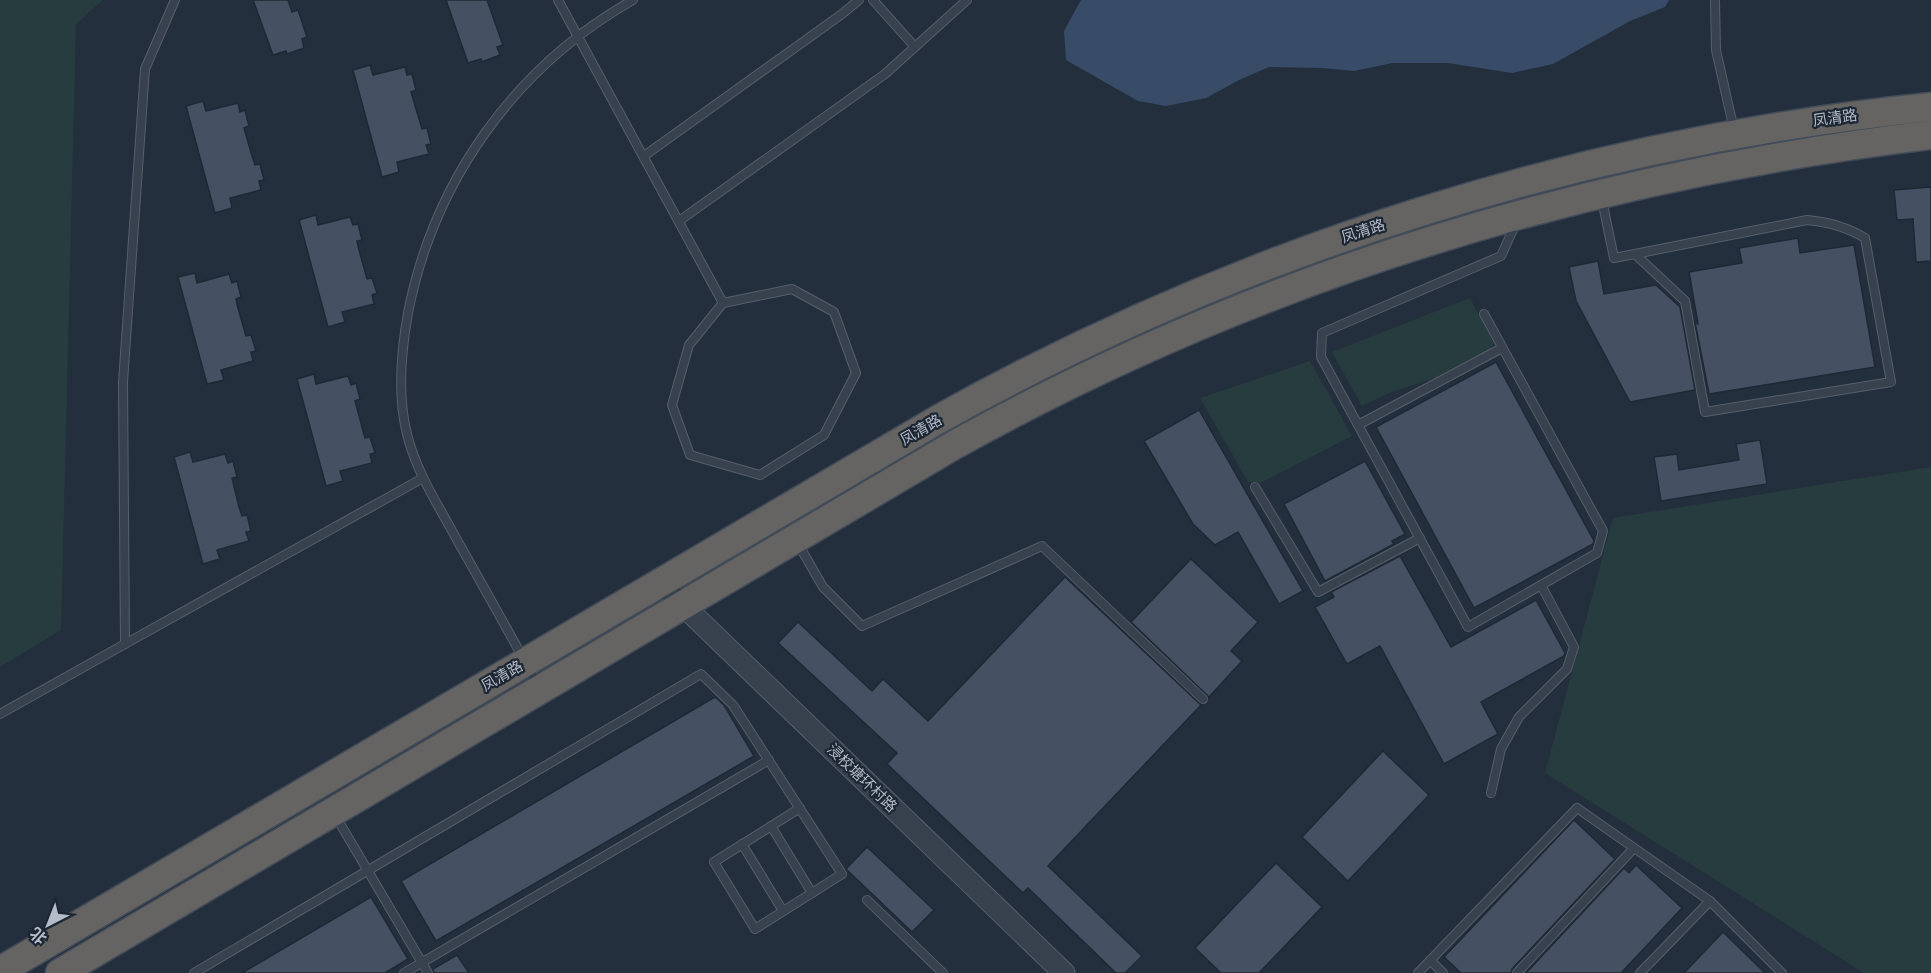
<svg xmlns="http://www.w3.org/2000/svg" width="1931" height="973" font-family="Roboto,'Noto Sans SC',sans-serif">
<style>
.green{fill:#263c3f}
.water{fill:#394c67}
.building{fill:#455162;stroke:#1f2835;stroke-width:1.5}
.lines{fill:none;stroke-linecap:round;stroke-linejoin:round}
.service-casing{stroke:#565f6c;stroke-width:10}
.tertiary-casing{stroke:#565f6c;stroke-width:23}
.trunk-casing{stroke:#434c59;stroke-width:31}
.service{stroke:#38414e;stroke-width:8}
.tertiary{stroke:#38414e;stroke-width:21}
.trunk{stroke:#656462;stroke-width:28}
.labels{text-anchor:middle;stroke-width:4.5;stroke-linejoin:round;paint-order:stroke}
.street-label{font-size:15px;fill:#b4bcc9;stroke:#1d2633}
</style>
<rect width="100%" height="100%" fill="#242f3e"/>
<g class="green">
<path d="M0 0H103L76 24 61 630 0 667Z"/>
<path d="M1470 298 1494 344 1489 350 1435 378 1389 393 1362 406 1332 352Z"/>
<path d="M1310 361 1352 436 1262 482H1248L1200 398Z"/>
<path d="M1931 467V973H1864L1545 773 1613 518Z"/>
</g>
<path class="water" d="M1081 0H1669L1665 7 1630 21 1553 64 1512 73 1448 63H1392L1354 71 1323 68 1269 67 1239 80 1206 98 1166 106 1138 101 1066 60 1064 31Z"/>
<g class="building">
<path d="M253 0H288L292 12 298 10 307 37 302 39 304 48 287 54 286 51 273 55Z"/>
<path d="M446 0H487L503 45 497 47 500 55 482 62 481 59 468 63Z"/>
<path d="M370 65 373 75 405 67 407 75 412 74 416 90 411 92 422 129 427 128 431 144 426 145 429 154 397 162 399 172 382 177 353 70Z"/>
<path d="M203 101 206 111 238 103 240 112 245 110 249 126 244 128 252 156 255 165 260 164 264 180 259 181 261 190 230 198 232 208 215 213 186 106Z"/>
<path d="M1931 187V261L1916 262 1913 219 1897 220 1894 190Z"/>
<path d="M316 215 318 225 350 217 353 225 358 224 362 240 357 241 359 250 367 279 372 278 377 293 372 295 374 304 342 312 345 322 328 327 299 220Z"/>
<path d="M1798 238 1800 253 1854 245 1875 367 1709 394 1695 322 1698 324 1689 272 1742 263 1739 248Z"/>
<path d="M1598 261 1604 294 1656 285 1680 307 1695 390 1630 402 1576 301 1569 267Z"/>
<path d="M195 273 197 283 229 274 232 283 237 281 241 297 236 299 238 308 246 336 251 335 256 351 251 352 253 361 221 370 224 380 207 384 178 277Z"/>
<path d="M1496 362 1594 541 1593 544 1474 608 1376 427Z"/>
<path d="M314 374 316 384 348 376 351 385 356 383 360 399 355 401 365 438 370 437 375 453 370 454 372 463 340 471 343 481 326 486 297 379Z"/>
<path d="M1199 410 1303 591 1279 604 1238 532 1215 545 1193 524 1144 441Z"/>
<path d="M1760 440 1767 484 1661 501 1654 457 1677 454 1679 470 1739 460 1736 444Z"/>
<path d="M190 452 193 462 225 454 228 463 233 461 237 477 232 478 239 507 242 516 247 515 251 531 246 532 249 541 217 550 220 559 203 564 174 457Z"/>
<path d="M1365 461 1405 534 1392 541 1394 544 1325 581 1284 504Z"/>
<path d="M1400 556 1451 647 1536 600 1565 653 1564 656 1481 702 1498 734 1444 764 1380 646 1347 664 1315 607 1334 597 1331 592Z"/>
<path d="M1191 559 1258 622 1231 651 1242 661 1209 697 1131 622Z"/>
<path d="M1065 577 1201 705 1048 866 1142 956 1125 973H1116L1028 888 1023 893 887 764 897 753 778 643 798 622 872 691 883 679 928 721Z"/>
<path d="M715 697 724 705 754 756 436 941 401 881Z"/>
<path d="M1383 751 1429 795 1348 881 1302 837Z"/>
<path d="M1574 820 1615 859 1512 969 1511 973H1461L1444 957Z"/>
<path d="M867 847 934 910 912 932 846 869Z"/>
<path d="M1276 863 1322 907 1259 973H1221L1195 948Z"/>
<path d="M1636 865 1682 908 1621 973H1526L1624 868 1629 873Z"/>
<path d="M371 897 408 959 385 973H242Z"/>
<path d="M1723 932 1765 973H1684Z"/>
<path d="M457 955 469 973H434L433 969Z"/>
</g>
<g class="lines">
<g class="service-casing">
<g id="service">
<path d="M175 0 145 69 123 382 125 644 423 478"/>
<path d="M558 0 723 303"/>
<path d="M873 0 915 47"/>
<path d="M1715 0 1716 50 1734 130"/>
<path d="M644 156 842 14 859 0"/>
<path d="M1602 200 1614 258 1635 254 1807 220C1829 222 1847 227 1865 238L1891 382 1705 412 1685 301 1635 254"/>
<path d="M679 221 885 74 967 0"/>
<path d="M792 289 834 312 856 373 824 435 760 475 690 455 672 405 689 345 723 303Z"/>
<path d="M1484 314 1603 531 1597 553 1468 627 1321 357 1322 333 1501 256 1516 223"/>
<path d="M1358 425 1502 348"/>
<path d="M1255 487 1318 592 1420 538"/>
<path d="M797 542 823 587 862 626 1042 546 1203 699"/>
<path d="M539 687C512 638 485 589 457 540 439 506 416 472 407 434 397 395 401 352 408 313 434 180 515 67 633 0"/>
<path d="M0 714 125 644"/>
<path d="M1491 793 1501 749 1519 717 1567 669 1574 647 1541 585"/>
<path d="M335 815 428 973"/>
<path d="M771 826 812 893"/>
<path d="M742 844 783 911"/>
<path d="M867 900 943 973"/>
<path d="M1430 960 1443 973"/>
<path d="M194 973 701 674 733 705 842 874 755 929 714 862 800 808"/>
<path d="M404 973 769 760"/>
<path d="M1418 973 1577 808 1710 901 1782 973"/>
<path d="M1517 973 1634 848"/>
<path d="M1640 973 1710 901"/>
</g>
</g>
<g class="tertiary-casing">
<path id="tertiary" d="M660 583 1064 973"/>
</g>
<g class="trunk-casing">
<g id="trunk">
<path d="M0 971 939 419C1244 249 1584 142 1931 107"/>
<path d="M60 973 956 444C1258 276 1588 176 1931 135"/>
</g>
</g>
<use href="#service" class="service"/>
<use href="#tertiary" class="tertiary"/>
<use href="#trunk" class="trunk"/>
</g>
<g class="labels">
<g class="street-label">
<text transform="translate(1835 118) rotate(-8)" y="5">凤清路</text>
<text transform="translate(1363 231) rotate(-18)" y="5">凤清路</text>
<text transform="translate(921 430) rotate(-30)" y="5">凤清路</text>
<text transform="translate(502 676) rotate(-30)" y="5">凤清路</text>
<text transform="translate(862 778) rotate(44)" y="5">浸校塘环村路</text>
</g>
</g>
<g transform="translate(48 925) rotate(222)" stroke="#1d2633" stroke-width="4.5" paint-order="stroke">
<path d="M0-4.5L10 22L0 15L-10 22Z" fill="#b4bcc9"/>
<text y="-9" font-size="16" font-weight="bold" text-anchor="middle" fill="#b4bcc9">北</text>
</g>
</svg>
